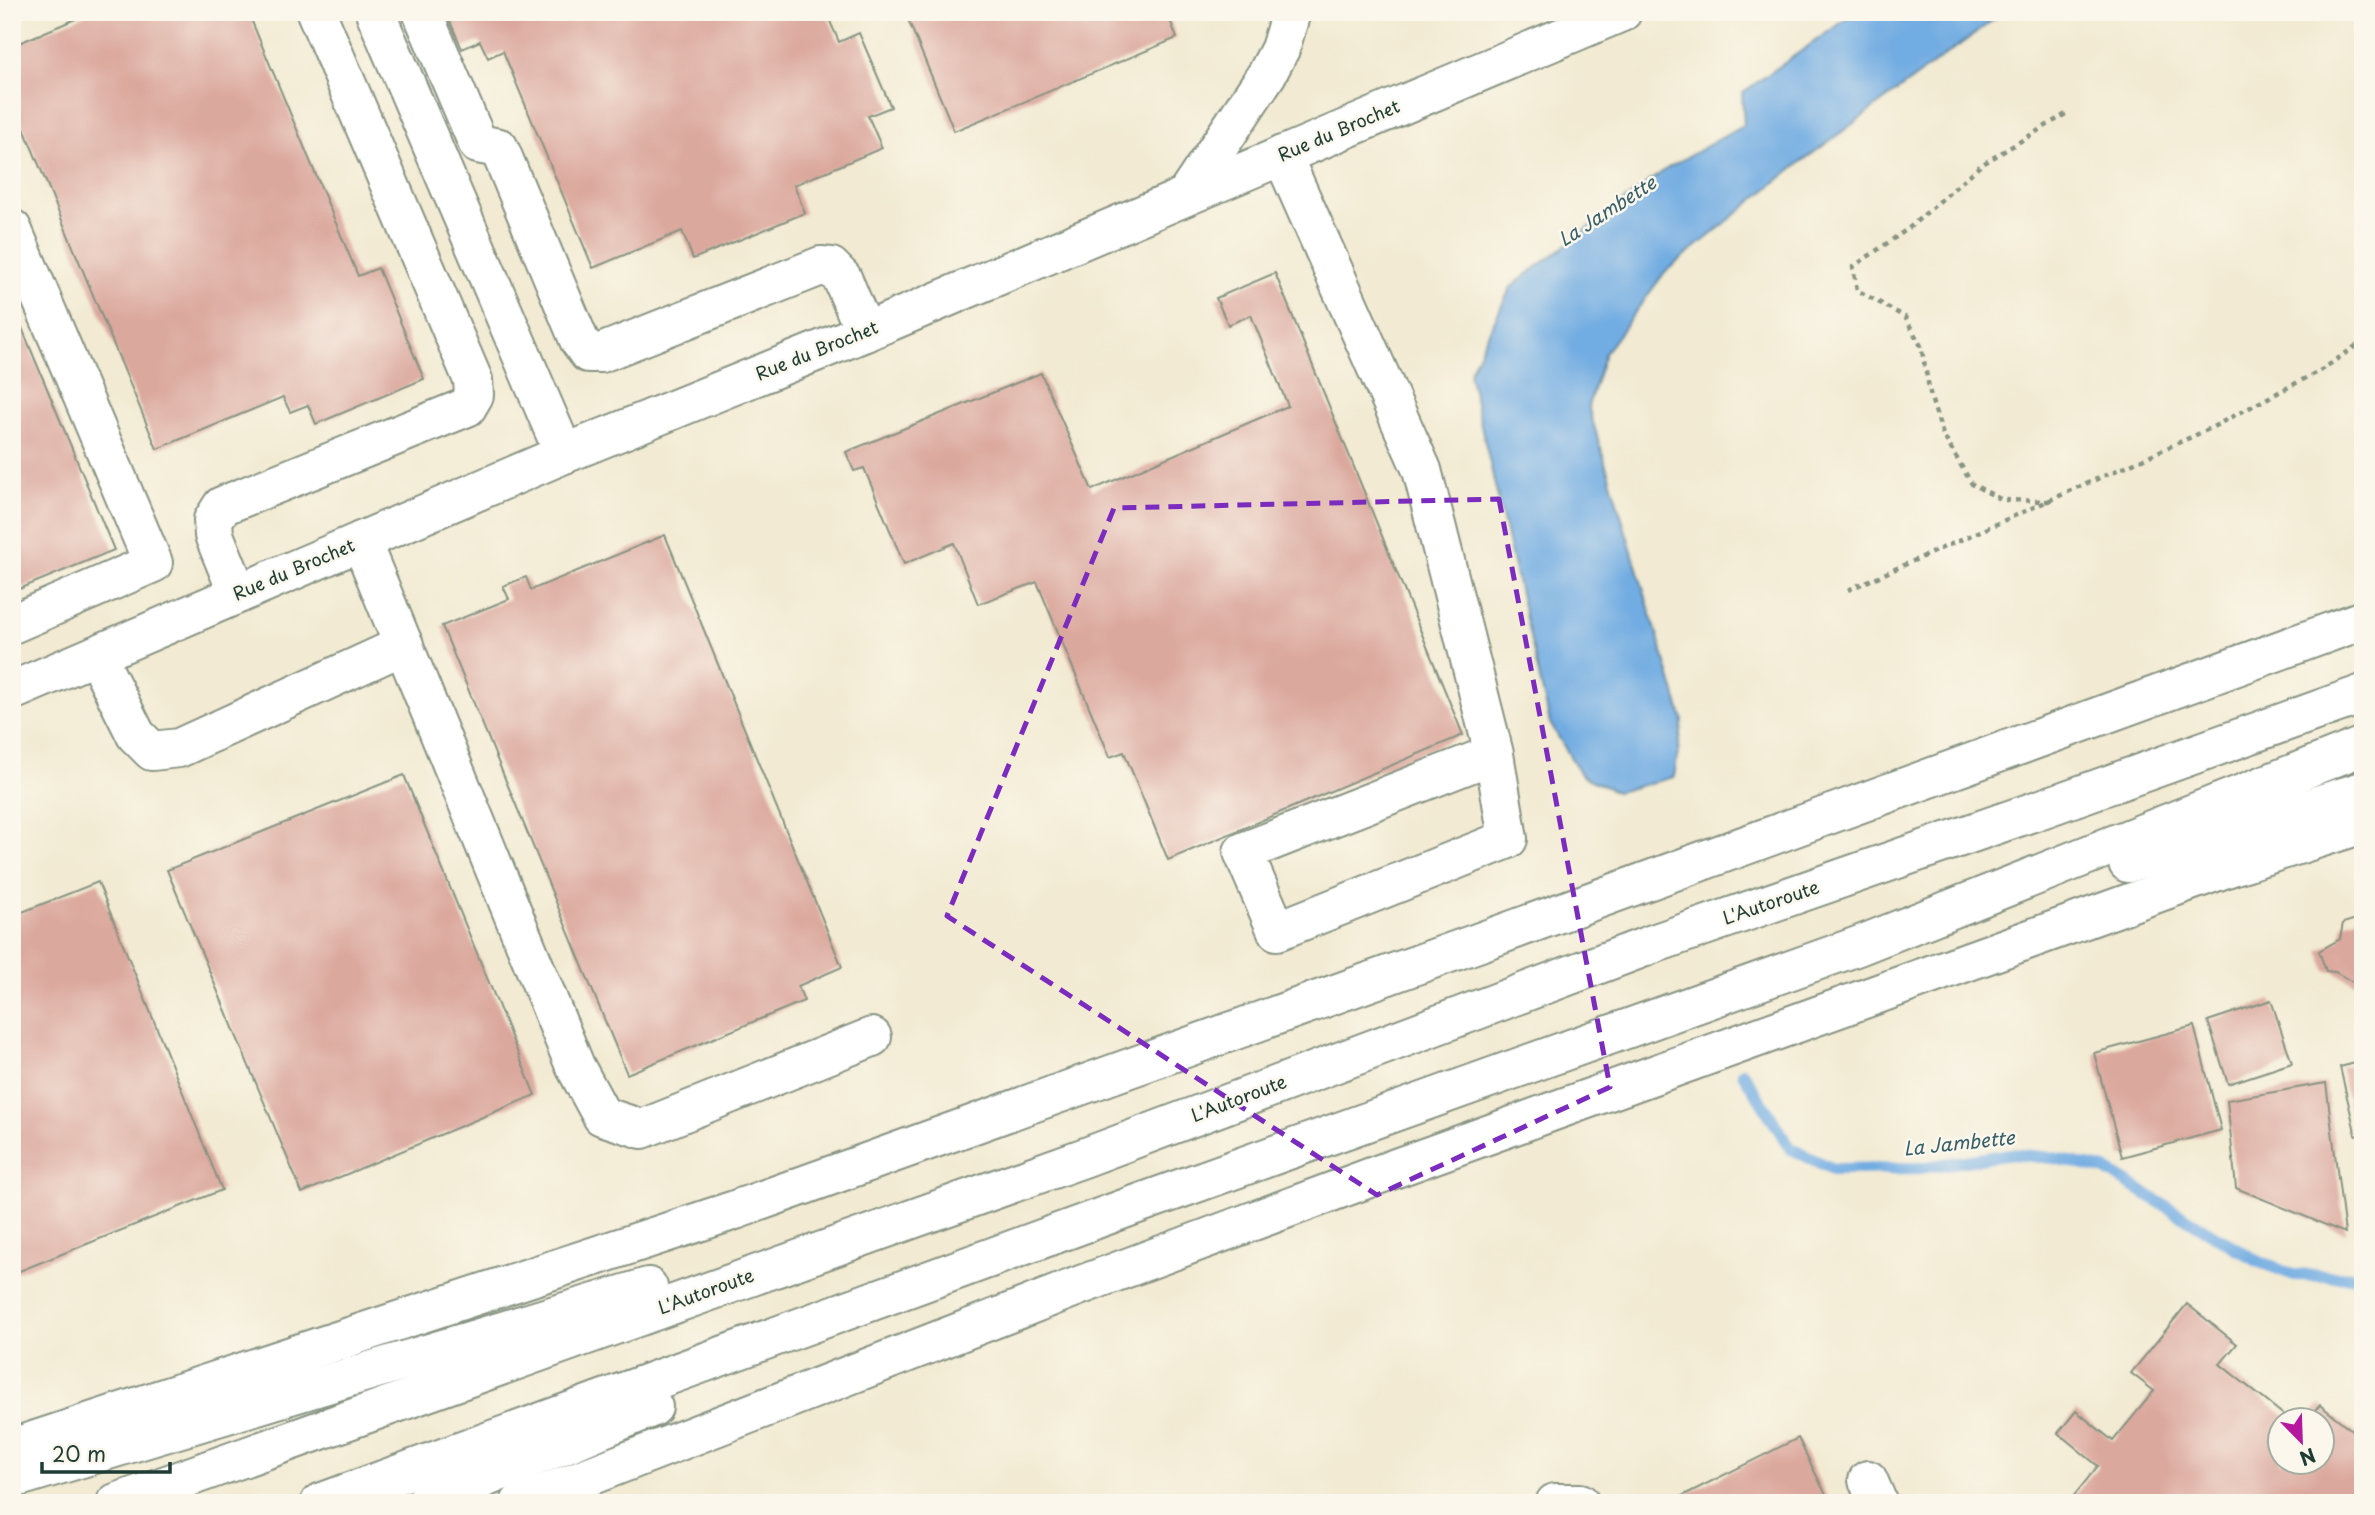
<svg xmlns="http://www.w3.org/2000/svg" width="2375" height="1515" font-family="'Playpen Sans',sans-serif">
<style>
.water{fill:#71ace2;stroke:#48748b;stroke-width:2}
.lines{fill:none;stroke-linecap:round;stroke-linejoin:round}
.stream{stroke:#71ace2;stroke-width:12}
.building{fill:#dba89d}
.minor-casing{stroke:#889483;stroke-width:42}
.major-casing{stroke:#889483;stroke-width:42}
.highway-casing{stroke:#889483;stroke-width:42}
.path{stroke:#889483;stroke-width:4.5;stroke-dasharray:5 5;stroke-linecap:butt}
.minor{stroke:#fff;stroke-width:38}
.major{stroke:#fff;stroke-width:38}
.highway{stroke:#fff;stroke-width:38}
.marked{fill:none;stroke:#7b2cbf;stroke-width:5;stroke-dasharray:14 9;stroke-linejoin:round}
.labels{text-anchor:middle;stroke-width:5;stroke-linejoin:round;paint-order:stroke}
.street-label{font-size:18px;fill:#1f3d34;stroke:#fbf7ec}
.water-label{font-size:19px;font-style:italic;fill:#385e68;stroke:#fbf7ec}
</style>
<rect width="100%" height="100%" fill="#fbf7ec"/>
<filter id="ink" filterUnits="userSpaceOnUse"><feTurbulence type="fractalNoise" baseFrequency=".0143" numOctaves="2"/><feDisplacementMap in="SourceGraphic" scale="14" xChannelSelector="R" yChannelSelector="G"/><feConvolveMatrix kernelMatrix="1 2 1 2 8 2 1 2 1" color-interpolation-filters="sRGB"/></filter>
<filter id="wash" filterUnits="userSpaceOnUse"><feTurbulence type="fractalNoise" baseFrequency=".00686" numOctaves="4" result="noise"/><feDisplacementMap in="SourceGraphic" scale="28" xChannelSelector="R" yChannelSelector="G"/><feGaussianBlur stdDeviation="1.57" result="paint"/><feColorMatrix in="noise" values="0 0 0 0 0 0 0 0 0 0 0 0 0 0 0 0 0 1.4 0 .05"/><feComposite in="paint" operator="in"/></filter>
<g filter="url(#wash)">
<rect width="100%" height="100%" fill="#f2ead2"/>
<path class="water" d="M1856 12H2004L1793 168 1665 272 1605 353 1588 406 1683 720 1674 777 1617 792 1582 776 1550 723 1469 373 1511 287 1666 169 1744 125 1742 93Z"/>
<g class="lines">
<path class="stream" d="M1743 1073 1791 1149 1833 1169 1919 1168 2011 1154 2054 1158 2106 1170 2259 1262 2294 1275 2363 1277"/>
</g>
<g id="blocks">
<g class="building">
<path d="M92 12H248L358 276 378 268 424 379 316 424 308 405 290 412 283 397 157 449 12 100V46Z"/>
<path d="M446 12H826L839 42 859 33 891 107 868 116 882 148 794 185 805 213 693 259 682 231 593 268 503 51 488 58 480 41 462 49Z"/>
<path d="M905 12H1167L1177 38 954 131Z"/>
<path d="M1275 273 1463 735 1168 860 1124 752 1110 757 1037 582 978 604 954 543 904 564 864 468 854 471 846 452 1041 373 1092 490 1288 406 1251 315 1228 325 1216 298Z"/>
<path d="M12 304 114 550 12 592Z"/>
<path d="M665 535 842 967 798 986 804 1001 627 1074 442 626 509 599 503 586 526 577 531 590Z"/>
<path d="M404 775 535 1095 302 1193 167 870Z"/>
<path d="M98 882 222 1190 12 1274V916Z"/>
<path d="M2363 917V988L2335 972 2326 971 2319 951 2340 939 2343 923Z"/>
<path d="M2271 1000 2292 1063 2228 1084 2208 1021Z"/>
<path d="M2194 1026 2221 1130 2122 1157 2094 1053Z"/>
<path d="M2363 1061V1135L2356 1136 2340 1067Z"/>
<path d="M2326 1083 2345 1233 2236 1188 2227 1100Z"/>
<path d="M2187 1304 2237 1344 2220 1364 2290 1420H2280V1462H2322V1420H2306L2320 1405 2363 1439V1503H2068L2098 1466 2058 1433 2076 1411 2113 1441 2154 1391 2131 1373Z"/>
<path d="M1798 1438 1830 1503H1683L1680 1497Z"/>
</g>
</g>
</g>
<g filter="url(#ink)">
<use href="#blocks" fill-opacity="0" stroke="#889483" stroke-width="2"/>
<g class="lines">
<g class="minor-casing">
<g id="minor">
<path d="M375 12 564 454"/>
<path d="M422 12 478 144 499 148 579 340 588 353H601L821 266 831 267 842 278 865 332"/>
<path d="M1282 155 1422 470 1494 754 1508 839 1277 931 1243 852 1494 754"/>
<path d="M1187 194 1267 74 1280 49 1291 12"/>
<path d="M12 229 153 563 12 624"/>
<path d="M361 541 575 1066 602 1116 642 1129 872 1037"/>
<path d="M238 594 214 535 213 520 222 506 467 407 474 395 473 380 316 12"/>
<path d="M96 655 136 735 152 751 179 748 404 645"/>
<path d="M12 1448 735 1210 1480 942 2363 620"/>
<path d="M1868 1480 1878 1503"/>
<path d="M520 1503 1081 1285 1396 1168 2232 866 2363 824"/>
<path d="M1555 1503H1580"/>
</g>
</g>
<g class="major-casing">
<path id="major" d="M12 691 564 454 865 332 1622 12"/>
</g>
<g class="highway-casing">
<g id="highway">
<path d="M2128 863 2363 791"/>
<path d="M12 1479 648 1287"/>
<path d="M116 1503 1086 1157 1650 945 2044 808 2363 694"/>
<path d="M320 1503 1132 1206 1858 946 2363 746"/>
<path d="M425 1503 653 1407"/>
</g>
</g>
<g class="path">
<path d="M2050 501 2002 500 1972 484 1943 435 1931 398 1921 346 1905 317 1857 290 1853 267 1909 228 1981 165 2069 112"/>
<path d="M1848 590 2207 430 2323 369 2363 341"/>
</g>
<use href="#minor" class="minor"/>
<use href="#major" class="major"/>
<use href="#highway" class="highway"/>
</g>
</g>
<path class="marked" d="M1499 499 1610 1087 1377 1195 947 916 1114 508Z"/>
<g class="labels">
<g class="street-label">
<text transform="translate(1339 131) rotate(-23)" y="6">Rue du Brochet</text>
<text transform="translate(817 351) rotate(-22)" y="6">Rue du Brochet</text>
<text transform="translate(294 570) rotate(-23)" y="6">Rue du Brochet</text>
<text transform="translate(1771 903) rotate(-19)" y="6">L'Autoroute</text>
<text transform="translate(1239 1099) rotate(-21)" y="6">L'Autoroute</text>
<text transform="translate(706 1292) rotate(-20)" y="6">L'Autoroute</text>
</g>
<g class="water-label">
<text transform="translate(1607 211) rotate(-33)" y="7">La Jambette</text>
<text transform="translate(1959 1143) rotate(-6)" y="7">La Jambette</text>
</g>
</g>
<rect width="2375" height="1515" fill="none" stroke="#fbf7ec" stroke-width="42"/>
<g transform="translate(2301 1441) rotate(157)"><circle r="33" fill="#fbf7ec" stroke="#a3ada2" stroke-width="2"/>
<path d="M0-5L12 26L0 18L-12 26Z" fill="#b5179e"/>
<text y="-10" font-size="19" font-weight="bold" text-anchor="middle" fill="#1f3d34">N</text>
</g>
<path d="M42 1462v10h128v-10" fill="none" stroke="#1f3d34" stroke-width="3.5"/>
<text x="52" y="1462" font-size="21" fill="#1f3d34" stroke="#fbf7ec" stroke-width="5" paint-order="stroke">20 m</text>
</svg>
